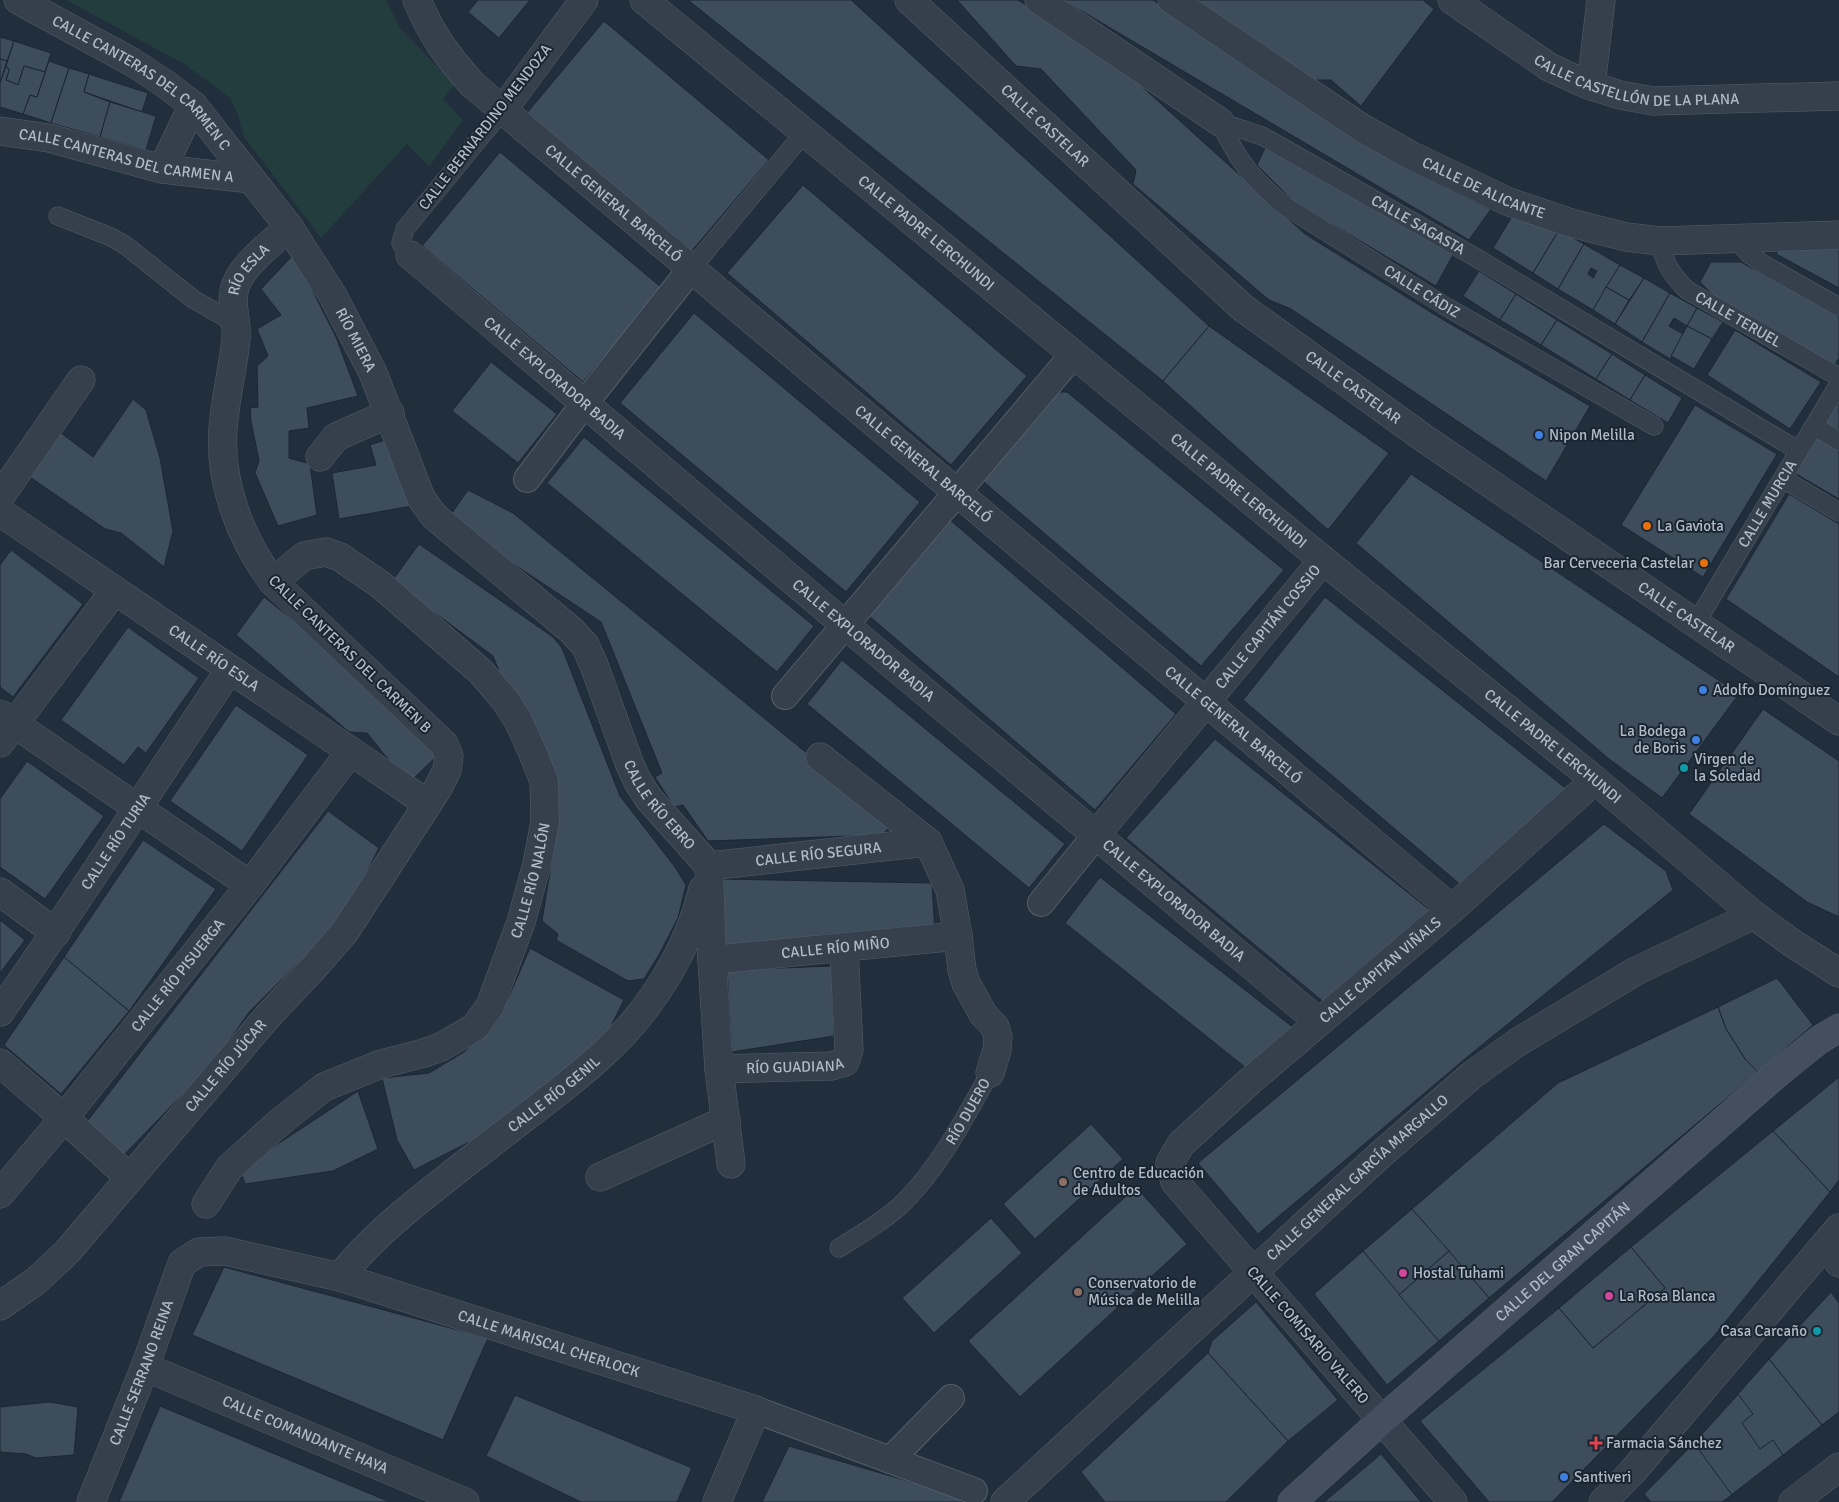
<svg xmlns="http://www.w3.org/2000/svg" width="1839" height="1502" font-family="Signika,sans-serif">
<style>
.green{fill:#233c3d}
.building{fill:#3d4d5b;stroke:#1c2733;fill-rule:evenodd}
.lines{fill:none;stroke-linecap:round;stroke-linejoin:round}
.service-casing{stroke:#535e6a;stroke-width:19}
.pedestrian-casing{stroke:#535e6a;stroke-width:28}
.minor-casing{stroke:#535e6a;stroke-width:29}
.secondary-casing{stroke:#535e6a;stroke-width:29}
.service{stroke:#35404c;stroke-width:18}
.pedestrian{stroke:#35404c;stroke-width:26}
.minor{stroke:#35404c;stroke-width:28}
.secondary{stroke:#434f5f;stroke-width:28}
.shop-dot{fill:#3f7fe0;stroke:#1a2531;stroke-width:2}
.food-dot{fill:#e8710a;stroke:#1a2531;stroke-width:2}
.culture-dot{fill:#0f9aa8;stroke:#1a2531;stroke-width:2}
.education-dot{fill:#8d6e63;stroke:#1a2531;stroke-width:2}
.hotel-dot{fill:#d1479c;stroke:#1a2531;stroke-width:2}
.health-dot{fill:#e0444e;stroke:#1a2531;stroke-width:2}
.labels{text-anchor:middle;stroke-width:4;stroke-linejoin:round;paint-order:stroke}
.street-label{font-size:15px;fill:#b0bbc8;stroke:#1a2531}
.poi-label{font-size:15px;fill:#b0bbc8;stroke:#1a2531;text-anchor:start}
</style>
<rect width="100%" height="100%" fill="#212e3c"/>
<path class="green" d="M66 0H386L400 28 455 84 443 99 463 120 429 167 407 144 321 238 244 137 237 113 230 98 184 64Z"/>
<g class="building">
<path d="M478 0H530L499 38 468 12Z"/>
<path d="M688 0H851L1209 326 1163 381Z"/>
<path d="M957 0H1018L1117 64 1305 234 1437 316 1590 406 1546 481 1291 309 1269 300 1133 184 1136 170 1041 69 1016 66Z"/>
<path d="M1063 0H1153L1284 88 1407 167 1491 209 1469 240Z"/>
<path d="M1196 0H1423L1434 9 1361 106 1331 80H1315Z"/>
<path d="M604 21 769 160 690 253 526 114Z"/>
<path d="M0 37 14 41 7 61 0 59Z"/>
<path d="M14 41 51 53 45 72 24 66 18 85 6 80 9 70 6 66Z"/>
<path d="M0 59 7 61 0 83Z"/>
<path d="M49 61 69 68 51 123 23 114 30 95 37 97Z"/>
<path d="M6 66 9 70 6 80 18 85 24 66 45 72 37 97 30 95 23 114 0 107V83Z"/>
<path d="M69 68 89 74 84 92 110 102 100 137 51 123Z"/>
<path d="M89 74 148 93 142 112 84 92Z"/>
<path d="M110 102 156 116 146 150 100 137Z"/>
<path d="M1265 148 1276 149 1454 253 1436 286 1333 225 1328 226 1295 203 1257 165Z"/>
<path d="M500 152 662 288 583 382 422 246Z"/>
<path d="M803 185 1027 376 951 465 727 273Z"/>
<path d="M1514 213 1559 230 1533 273 1493 248Z"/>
<path d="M1559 230 1584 244 1558 289 1533 273Z"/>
<path d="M1584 244 1620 265 1593 310 1558 289ZM1591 268 1597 271 1593 278 1588 274Z"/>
<path d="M1839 244V288L1776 254 1782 245Z"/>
<path d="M294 254 336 337 358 396 307 408 309 428 289 431V458L310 464 317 515 278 526 255 473 259 461 251 421 250 408 258 407 257 366 268 356 257 329 281 315 261 289Z"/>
<path d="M1711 262H1741L1839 317V358L1834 366 1719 301 1700 282Z"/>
<path d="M1620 265 1644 278 1629 300 1606 287Z"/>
<path d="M1479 271 1516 294 1500 320 1463 296Z"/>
<path d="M1644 278 1670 293 1642 342 1615 324Z"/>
<path d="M1606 287 1629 300 1615 324 1593 310Z"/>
<path d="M1670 293 1697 308 1687 326 1674 318 1669 326 1683 334 1670 359 1642 342Z"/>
<path d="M1516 294 1557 320 1541 345 1500 320Z"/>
<path d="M1697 308 1723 322 1712 339 1687 326Z"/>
<path d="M694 313 920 502 846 592 620 403Z"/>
<path d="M1557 320 1612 354 1596 379 1541 345Z"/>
<path d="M1209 326 1389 453 1328 530 1163 381Z"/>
<path d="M1687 326 1712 339 1694 369 1671 356Z"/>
<path d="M1735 330 1821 382 1790 429 1707 375Z"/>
<path d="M1612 354 1645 375 1630 400 1596 379Z"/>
<path d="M491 362 557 414 518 463 452 411Z"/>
<path d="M1645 375 1682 398 1668 423 1630 400Z"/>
<path d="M1052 392H1067L1284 570 1201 666 979 478Z"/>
<path d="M1839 397V432L1825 424Z"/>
<path d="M133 399 146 410 160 458 173 531 164 567 121 533 105 529 30 477 61 433 93 457Z"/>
<path d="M1695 405 1777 454 1703 577 1621 525Z"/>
<path d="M1815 435 1839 450V499L1793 472Z"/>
<path d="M394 437 412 506 339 519 332 473 376 465 370 445Z"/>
<path d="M584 437 814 626 777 672 547 483Z"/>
<path d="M1411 474 1739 694 1662 798 1609 759 1356 543Z"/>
<path d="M468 490 513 513 830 772 893 822 883 835 708 841 683 805 674 807 655 777 662 773 601 622 447 520Z"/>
<path d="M1789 494 1839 524V677L1726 599Z"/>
<path d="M949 519 1176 714 1095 810 868 615Z"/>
<path d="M419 544 553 637 562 648 620 796 675 867 686 885 678 918 660 953 644 979 628 981 556 940 558 934 542 921 555 840 513 706 493 656 392 581Z"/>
<path d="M11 550 83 604 13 697 0 687V565Z"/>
<path d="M264 597 347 663 439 754 414 778 396 769 367 733 349 732 236 635Z"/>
<path d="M1325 597 1573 794 1462 886 1243 700Z"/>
<path d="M128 627 199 678 146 753 138 747 124 765 61 720Z"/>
<path d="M842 660 1065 844 1029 888 807 704Z"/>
<path d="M236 705 308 755 242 851 170 801Z"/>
<path d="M1763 709 1839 761V917L1807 902 1689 814Z"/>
<path d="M1215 739 1435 914 1326 1004 1126 838Z"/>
<path d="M27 761 104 816 45 899 0 867V799Z"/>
<path d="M328 811 379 848 343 919 250 1011 212 1064 122 1157 85 1124Z"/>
<path d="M1604 824 1666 871 1673 890 1466 1058 1258 1234 1198 1163Z"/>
<path d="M143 840 216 889 129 1011 64 957Z"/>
<path d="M1100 877 1299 1032 1251 1072 1065 923Z"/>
<path d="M720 879 932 883 935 935 721 947Z"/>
<path d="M0 920 25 940 0 973Z"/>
<path d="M530 948 624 1000 601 1046 499 1127 414 1170 397 1140 382 1078 429 1073 464 1052 484 1033 507 1001Z"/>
<path d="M64 957 129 1011 61 1094 4 1045Z"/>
<path d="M832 966 834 1036 732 1052 727 970Z"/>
<path d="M1777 978 1813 1025 1758 1072 1745 1059 1726 1029 1718 1007Z"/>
<path d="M1718 1007 1726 1029 1745 1059 1758 1072 1489 1298 1412 1209 1558 1083Z"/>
<path d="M1839 1077V1180L1830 1192 1773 1131Z"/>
<path d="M358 1091 378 1149 333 1171 245 1184 240 1169Z"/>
<path d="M1091 1124 1123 1159 1035 1239 1003 1204Z"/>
<path d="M1773 1131 1830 1192 1714 1336 1552 1502H1489L1420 1421 1559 1308 1593 1348 1665 1288 1631 1247Z"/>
<path d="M1136 1187 1187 1244 1020 1397 968 1341Z"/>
<path d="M1412 1209 1449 1251 1399 1295 1363 1251Z"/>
<path d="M991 1218 1022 1253 934 1333 902 1298Z"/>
<path d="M1631 1247 1665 1288 1593 1348 1559 1308Z"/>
<path d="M1363 1251 1439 1341 1387 1385 1314 1294Z"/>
<path d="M1449 1251 1489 1298 1439 1341 1399 1295Z"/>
<path d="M224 1267 488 1338 443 1440 192 1335Z"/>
<path d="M1831 1292 1839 1303V1412L1722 1502H1651L1644 1494 1694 1443Z"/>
<path d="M1831 1292 1839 1303V1412L1822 1425 1769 1359Z"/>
<path d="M1256 1302 1338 1400 1288 1441 1208 1353 1212 1341Z"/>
<path d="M1208 1353 1288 1441 1226 1502H1105L1081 1472Z"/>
<path d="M1769 1359 1822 1425 1783 1455 1773 1440 1760 1449 1742 1423 1753 1414 1738 1394Z"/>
<path d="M515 1395 692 1468 677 1502H581L486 1456Z"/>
<path d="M50 1402 78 1407 74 1455 36 1458 26 1454 0 1452V1407Z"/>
<path d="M160 1406 390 1502H119Z"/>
<path d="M1694 1443 1732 1495 1722 1502H1651L1644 1494Z"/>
<path d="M789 1446 965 1498 961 1502H762Z"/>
<path d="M1381 1454 1421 1502H1324Z"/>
</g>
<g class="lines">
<g class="service-casing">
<g id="service">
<path id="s1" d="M1220 122 1262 136 1475 257 1799 451"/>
<path id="s2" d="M1220 122C1237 160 1253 180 1285 206L1445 306 1654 426"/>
<path d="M58 216 111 237 125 245 193 299 235 323"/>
<path d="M1735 238 1749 254 1763 264 1839 307"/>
<path id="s3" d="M1660 241C1664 263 1671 274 1687 290L1839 377"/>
<path d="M410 255 401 243 405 229 502 111"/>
<path d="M691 269 804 133"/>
<path d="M1814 426 1839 441"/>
<path d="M1783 479 1839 512"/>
<path id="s4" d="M1696 623 1839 384"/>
<path id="s5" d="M839 1248C861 1234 886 1220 905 1201 941 1165 965 1117 990 1073"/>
</g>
</g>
<g class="pedestrian-casing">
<g id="pedestrian">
<path d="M527 479 584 404 691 269"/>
<path d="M785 696 1073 355"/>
<path d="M1041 903 1096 835"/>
<path d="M756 1410 974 1491"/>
<path d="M890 1460 951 1398"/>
</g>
</g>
<g class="minor-casing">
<g id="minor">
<path id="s6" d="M18 0 132 62 164 83 193 105 289 227 333 296 373 373 421 498 434 516 571 630 585 645 594 665 630 765 638 782 649 799 709 866 712 960 719 1069 731 1164"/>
<path id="s7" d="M417 0C432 36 448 57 473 85L1452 909"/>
<path id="s8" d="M644 0 1323 560 1595 780 1754 915 1792 943 1839 973"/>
<path id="s9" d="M909 0 1243 308 1425 439 1839 721"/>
<path d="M1039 0 1220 122"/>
<path id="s10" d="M1172 0 1362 128 1410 155 1509 202 1571 223 1626 237 1660 241 1839 235"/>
<path id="s11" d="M1452 0 1549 67 1586 84 1620 95 1653 101 1839 96"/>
<path d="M1591 86 1601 0"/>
<path d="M502 111 584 0"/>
<path id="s12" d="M0 131 49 138 162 169 251 179"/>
<path d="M162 169 193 105"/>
<path id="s13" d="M410 255 845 625 1319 1022"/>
<path d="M320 457 336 437 390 413"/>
<path d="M0 497 81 380"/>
<path id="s14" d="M0 512 428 804"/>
<path d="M0 714 250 885"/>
<path d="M0 743 115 590"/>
<path d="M820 757 928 842 950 890 958 936 962 970 966 983 983 1014 995 1027 998 1037 997 1050 990 1073"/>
<path id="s15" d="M1096 835 1323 560"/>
<path id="s16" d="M709 866 928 842"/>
<path d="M0 892 56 933"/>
<path id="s17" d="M712 960 958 936"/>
<path id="s18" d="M0 1012C80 899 153 783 230 669"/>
<path d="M0 1063 64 1118 130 1178"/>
<path id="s19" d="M719 1069 831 1066 845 1062 849 1050 844 948"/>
<path d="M600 1177 726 1120"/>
<path id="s20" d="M0 1194 64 1118 250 885 351 751"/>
<path id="s21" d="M206 1204 229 1168 281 1121 324 1087 381 1064 424 1053 441 1047 475 1027 490 1006 521 922 537 864 545 822 544 781 532 751 518 720 505 700 481 672 381 585 340 557 326 552 304 556 273 582"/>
<path d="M1825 1244 1839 1263"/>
<path id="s22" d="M340 1277C369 1240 406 1210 442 1182 472 1158 502 1135 532 1112 557 1093 582 1074 605 1052 652 1009 688 950 703 889"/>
<path id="s23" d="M0 1306 36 1281 67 1252 268 1016 317 964 344 933 438 788 447 770 449 756 444 744 273 582C241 540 219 483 223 429 225 399 233 369 236 339 238 320 228 300 237 282 246 262 273 242 289 227"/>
<path id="s24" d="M145 1367 465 1502"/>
<path id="s25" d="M91 1502 145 1367 182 1263 199 1252 225 1251 340 1277 756 1410 717 1502"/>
<path id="s26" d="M1005 1502 1380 1155 1472 1075 1518 1042 1636 971 1754 915"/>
<path id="s27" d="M1453 1502 1175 1182 1170 1163 1181 1144 1250 1081 1452 909 1595 780"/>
<path d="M1603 1502 1633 1471 1839 1228"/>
<path d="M1793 1502 1839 1467"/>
</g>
</g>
<g class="secondary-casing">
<g id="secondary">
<path id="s28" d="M1292 1502 1382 1420 1778 1073 1819 1040 1839 1028"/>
</g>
</g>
<use href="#service" class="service"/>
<use href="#pedestrian" class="pedestrian"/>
<use href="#minor" class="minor"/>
<use href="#secondary" class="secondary"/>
</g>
<g class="shop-dot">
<circle cx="1539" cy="435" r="5"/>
<circle cx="1703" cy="690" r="5"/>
<circle cx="1696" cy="740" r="5"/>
<circle cx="1564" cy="1477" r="5"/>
</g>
<g class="food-dot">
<circle cx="1647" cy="526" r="5"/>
<circle cx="1704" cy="563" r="5"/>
</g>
<g class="culture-dot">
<circle cx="1684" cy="768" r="5"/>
<circle cx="1817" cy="1331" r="5"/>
</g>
<g class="education-dot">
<circle cx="1063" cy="1182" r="5"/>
<circle cx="1078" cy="1292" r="5"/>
</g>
<g class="hotel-dot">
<circle cx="1403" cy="1273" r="5"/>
<circle cx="1609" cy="1296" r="5"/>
</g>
<path class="health-dot" d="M1593.5 1435.5h5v5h5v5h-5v5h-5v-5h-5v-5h5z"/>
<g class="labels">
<g class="street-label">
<text dy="5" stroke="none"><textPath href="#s11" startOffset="208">CALLE CASTELLÓN DE LA PLANA</textPath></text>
<text dy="5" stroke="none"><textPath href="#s6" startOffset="150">CALLE CANTERAS DEL CARMEN C</textPath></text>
<text dy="5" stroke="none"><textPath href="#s9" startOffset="185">CALLE CASTELAR</textPath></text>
<text transform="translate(485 127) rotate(-52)" y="5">CALLE BERNARDINO MENDOZA</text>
<text dy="5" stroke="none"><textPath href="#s12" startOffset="129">CALLE CANTERAS DEL CARMEN A</textPath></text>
<text dy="5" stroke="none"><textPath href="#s10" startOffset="365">CALLE DE ALICANTE</textPath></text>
<text dy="5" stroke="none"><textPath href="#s7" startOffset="286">CALLE GENERAL BARCELÓ</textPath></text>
<text dy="5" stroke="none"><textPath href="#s1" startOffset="224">CALLE SAGASTA</textPath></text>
<text dy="5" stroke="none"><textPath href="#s8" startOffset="366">CALLE PADRE LERCHUNDI</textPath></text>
<text dy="5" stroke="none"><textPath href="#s23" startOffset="1294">RÍO ESLA</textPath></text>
<text dy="5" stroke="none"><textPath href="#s2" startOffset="269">CALLE CÁDIZ</textPath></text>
<text dy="5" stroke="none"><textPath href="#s3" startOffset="116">CALLE TERUEL</textPath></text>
<text dy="5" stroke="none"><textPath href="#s6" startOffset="491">RÍO MIERA</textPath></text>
<text dy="5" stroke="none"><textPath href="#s13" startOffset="190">CALLE EXPLORADOR BADIA</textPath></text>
<text dy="5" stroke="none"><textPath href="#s9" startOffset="590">CALLE CASTELAR</textPath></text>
<text dy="5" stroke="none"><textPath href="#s7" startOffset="691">CALLE GENERAL BARCELÓ</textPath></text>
<text dy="5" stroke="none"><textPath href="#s8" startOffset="771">CALLE PADRE LERCHUNDI</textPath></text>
<text dy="5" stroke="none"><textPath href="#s4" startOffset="139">CALLE MURCIA</textPath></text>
<text dy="5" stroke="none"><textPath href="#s9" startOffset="995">CALLE CASTELAR</textPath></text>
<text dy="5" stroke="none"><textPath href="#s15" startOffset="270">CALLE CAPITÁN COSSIO</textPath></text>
<text dy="5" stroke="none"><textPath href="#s13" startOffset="595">CALLE EXPLORADOR BADIA</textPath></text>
<text transform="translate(350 654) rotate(44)" y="5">CALLE CANTERAS DEL CARMEN B</text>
<text dy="5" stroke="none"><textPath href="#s14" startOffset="259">CALLE RÍO ESLA</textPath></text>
<text dy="5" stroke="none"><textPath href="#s7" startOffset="1096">CALLE GENERAL BARCELÓ</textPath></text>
<text dy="5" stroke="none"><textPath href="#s8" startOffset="1176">CALLE PADRE LERCHUNDI</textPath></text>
<text dy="5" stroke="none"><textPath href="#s6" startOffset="1061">CALLE RÍO EBRO</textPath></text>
<text dy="5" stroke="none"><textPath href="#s18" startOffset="206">CALLE RÍO TURIA</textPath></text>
<text dy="5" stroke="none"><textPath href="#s16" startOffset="110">CALLE RÍO SEGURA</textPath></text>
<text dy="5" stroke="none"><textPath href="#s21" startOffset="489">CALLE RÍO NALÓN</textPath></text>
<text dy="5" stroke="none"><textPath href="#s13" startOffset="1000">CALLE EXPLORADOR BADIA</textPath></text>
<text dy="5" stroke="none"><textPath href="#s17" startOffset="124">CALLE RÍO MIÑO</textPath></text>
<text dy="5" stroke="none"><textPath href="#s27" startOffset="730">CALLE CAPITAN VIÑALS</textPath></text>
<text dy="5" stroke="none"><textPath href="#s20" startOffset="282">CALLE RÍO PISUERGA</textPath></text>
<text dy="5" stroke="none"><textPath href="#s19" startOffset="76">RÍO GUADIANA</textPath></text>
<text dy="5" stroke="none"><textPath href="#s23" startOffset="331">CALLE RÍO JÚCAR</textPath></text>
<text dy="5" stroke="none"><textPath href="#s22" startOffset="282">CALLE RÍO GENIL</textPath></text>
<text dy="5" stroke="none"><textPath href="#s5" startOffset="191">RÍO DUERO</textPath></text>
<text dy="5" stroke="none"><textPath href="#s26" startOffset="479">CALLE GENERAL GARCÍA MARGALLO</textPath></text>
<text dy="5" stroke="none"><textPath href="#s28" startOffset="362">CALLE DEL GRAN CAPITÁN</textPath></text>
<text transform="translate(1308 1335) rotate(49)" y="5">CALLE COMISARIO VALERO</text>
<text dy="5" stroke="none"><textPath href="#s25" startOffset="639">CALLE MARISCAL CHERLOCK</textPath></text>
<text dy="5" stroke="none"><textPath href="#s25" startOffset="139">CALLE SERRANO REINA</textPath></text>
<text dy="5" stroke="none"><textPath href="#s24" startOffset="174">CALLE COMANDANTE HAYA</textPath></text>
</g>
<g class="poi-label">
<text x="1549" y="440">Nipon Melilla</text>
<text x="1657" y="531">La Gaviota</text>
<text x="1694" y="568" text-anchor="end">Bar Cerveceria Castelar</text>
<text x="1713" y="695">Adolfo Domínguez</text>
<text x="1686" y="736" text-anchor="end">La Bodega<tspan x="1686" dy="17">de Boris</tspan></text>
<text x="1694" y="764">Virgen de<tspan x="1694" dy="17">la Soledad</tspan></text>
<text x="1073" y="1178">Centro de Educación<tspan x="1073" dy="17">de Adultos</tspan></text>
<text x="1413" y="1278">Hostal Tuhami</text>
<text x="1088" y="1288">Conservatorio de<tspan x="1088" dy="17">Música de Melilla</tspan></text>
<text x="1619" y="1301">La Rosa Blanca</text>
<text x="1807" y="1336" text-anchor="end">Casa Carcaño</text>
<text x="1606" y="1448">Farmacia Sánchez</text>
<text x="1574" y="1482">Santiveri</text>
</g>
</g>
</svg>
